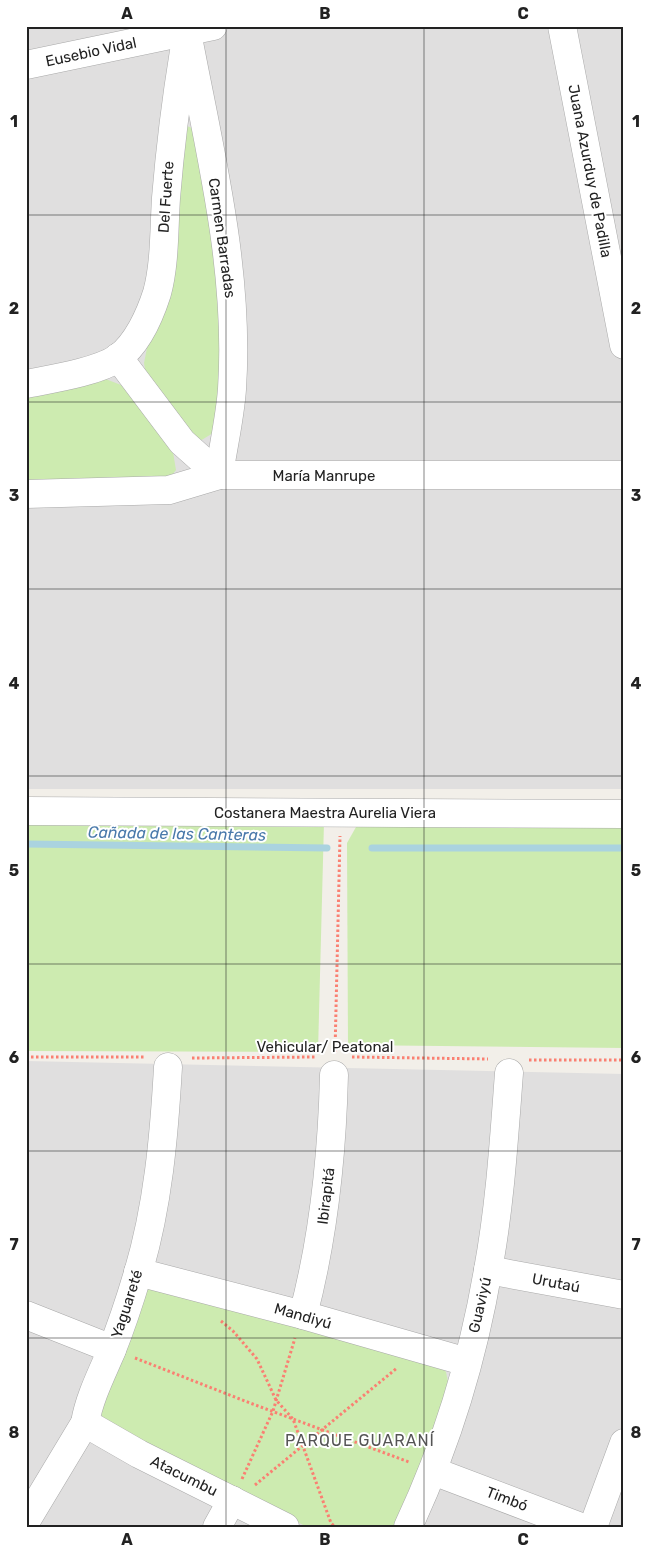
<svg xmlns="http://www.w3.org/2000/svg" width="650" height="1553" font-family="Rubik,sans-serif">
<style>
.residential{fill:#e0dfdf}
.grass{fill:#cdebb0}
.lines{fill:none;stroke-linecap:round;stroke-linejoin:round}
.stream{stroke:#aad3df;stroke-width:7}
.minor-casing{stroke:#a9a9a9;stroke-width:29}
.path{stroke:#fa8072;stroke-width:3;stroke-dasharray:2.5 2.5;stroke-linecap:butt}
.minor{stroke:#fff;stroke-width:28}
.grid{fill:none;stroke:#222;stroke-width:1;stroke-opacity:0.55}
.labels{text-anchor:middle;stroke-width:4;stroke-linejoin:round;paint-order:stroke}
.street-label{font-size:15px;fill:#222;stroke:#fff}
.water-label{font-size:16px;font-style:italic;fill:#4a7aab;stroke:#fff}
.neighbourhood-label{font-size:16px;letter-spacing:1px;fill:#555;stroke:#fff}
.neatline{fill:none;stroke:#222;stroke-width:2}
.grid-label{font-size:16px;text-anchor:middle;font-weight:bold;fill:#222}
</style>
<rect width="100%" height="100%" fill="#f2efe9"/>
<g class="residential">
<rect x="26" y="26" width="598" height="763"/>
<path d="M26 1061 624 1074V1527H26Z"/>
</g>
<g class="grass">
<path d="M184 125 195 129 214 252 220 324 218 421 213 433 200 441 189 438 146 375 144 363 147 348 161 308Z"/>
<path d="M103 378 121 385 152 423 173 452 176 470 169 479 26 488V394Z"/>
<path d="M26 816 324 822 318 1052 26 1051Z"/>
<path d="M624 820V1048L348 1045 347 843 356 827 376 822Z"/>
<path d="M154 1285 440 1364 446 1372 450 1391 397 1527H307L108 1425 98 1410 147 1289Z"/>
</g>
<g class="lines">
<g class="stream">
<path d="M26 844 327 848"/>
<path d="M372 848H624"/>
</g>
<g class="minor-casing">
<g id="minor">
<path d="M562 26 624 345"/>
<path d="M187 32C209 149 240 269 232 389 230 418 223 447 219 475"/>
<path d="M26 65 213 26"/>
<path d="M118 357 182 442 219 475"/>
<path d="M26 384C51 379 97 372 118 358 137 344 150 315 157 293 165 264 164 229 166 198 170 149 176 100 184 51"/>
<path d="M26 494 169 490 219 475H624"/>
<path d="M26 811 624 814"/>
<path d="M488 1270 624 1295"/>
<path d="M138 1272 303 1315 467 1362"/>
<path d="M26 1315 112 1349"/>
<path d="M303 1315C324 1236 332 1157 334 1075"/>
<path d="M85 1423 139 1454 285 1527"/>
<path d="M433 1471 581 1527"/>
<path d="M26 1521 85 1423C89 1399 101 1375 111 1352 121 1327 130 1300 138 1273 158 1206 164 1137 168 1067"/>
<path d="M217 1527 232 1500"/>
<path d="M408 1527C446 1446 473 1358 488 1270 500 1205 504 1139 509 1073"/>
<path d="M593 1527 624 1443"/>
</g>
</g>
<g class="path">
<path d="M335 1052 340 836"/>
<path d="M26 1057H146"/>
<path d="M352 1057 488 1059"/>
<path d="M192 1058 316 1057"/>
<path d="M529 1060H624"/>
<path d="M221 1321 233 1331 257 1359 276 1400 293 1419 331 1523 335 1527"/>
<path d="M135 1358 250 1403 409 1462"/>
<path d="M242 1479 273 1411 295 1338"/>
<path d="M255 1485 397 1368"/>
</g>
<use href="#minor" class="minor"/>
</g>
<path class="grid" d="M226 26V1527M424 26V1527M26 215H624M26 402H624M26 589H624M26 776H624M26 964H624M26 1151H624M26 1338H624"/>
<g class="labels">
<g class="street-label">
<text transform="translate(91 52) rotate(-12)" y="5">Eusebio Vidal</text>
<text transform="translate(590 171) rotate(79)" y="5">Juana Azurduy de Padilla</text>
<text transform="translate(166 197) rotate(-86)" y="5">Del Fuerte</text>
<text transform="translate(222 238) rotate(82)" y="5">Carmen Barradas</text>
<text x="324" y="481">María Manrupe</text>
<text x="325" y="818">Costanera Maestra Aurelia Viera</text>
<text x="325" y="1052">Vehicular/ Peatonal</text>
<text transform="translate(326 1196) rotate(-83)" y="5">Ibirapitá</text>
<text transform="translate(556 1283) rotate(11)" y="5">Urutaú</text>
<text transform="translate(127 1304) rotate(-72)" y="5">Yaguareté</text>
<text transform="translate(480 1305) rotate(-77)" y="5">Guaviyú</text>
<text transform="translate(303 1316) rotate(16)" y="5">Mandiyú</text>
<text transform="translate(184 1476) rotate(26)" y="5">Atacumbu</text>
<text transform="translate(507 1499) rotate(21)" y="5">Timbó</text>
</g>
<g class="water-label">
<text transform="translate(177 833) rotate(1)" y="6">Cañada de las Canteras</text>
</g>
<g class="neighbourhood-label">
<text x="360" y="1446">PARQUE GUARANÍ</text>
</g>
</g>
<rect width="650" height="1553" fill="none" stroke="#ffffff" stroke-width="55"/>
<rect x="28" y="28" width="594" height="1498" class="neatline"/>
<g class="grid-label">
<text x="127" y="19">A</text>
<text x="325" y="19">B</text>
<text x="523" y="19">C</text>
<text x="14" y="127">1</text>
<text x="636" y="127">1</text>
<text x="14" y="314">2</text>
<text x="636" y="314">2</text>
<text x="14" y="501">3</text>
<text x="636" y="501">3</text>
<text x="14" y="689">4</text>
<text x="636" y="689">4</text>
<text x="14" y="876">5</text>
<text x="636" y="876">5</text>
<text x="14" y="1063">6</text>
<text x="636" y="1063">6</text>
<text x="14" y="1250">7</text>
<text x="636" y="1250">7</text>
<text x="14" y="1438">8</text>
<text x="636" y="1438">8</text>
<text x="127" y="1545">A</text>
<text x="325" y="1545">B</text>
<text x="523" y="1545">C</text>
</g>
</svg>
